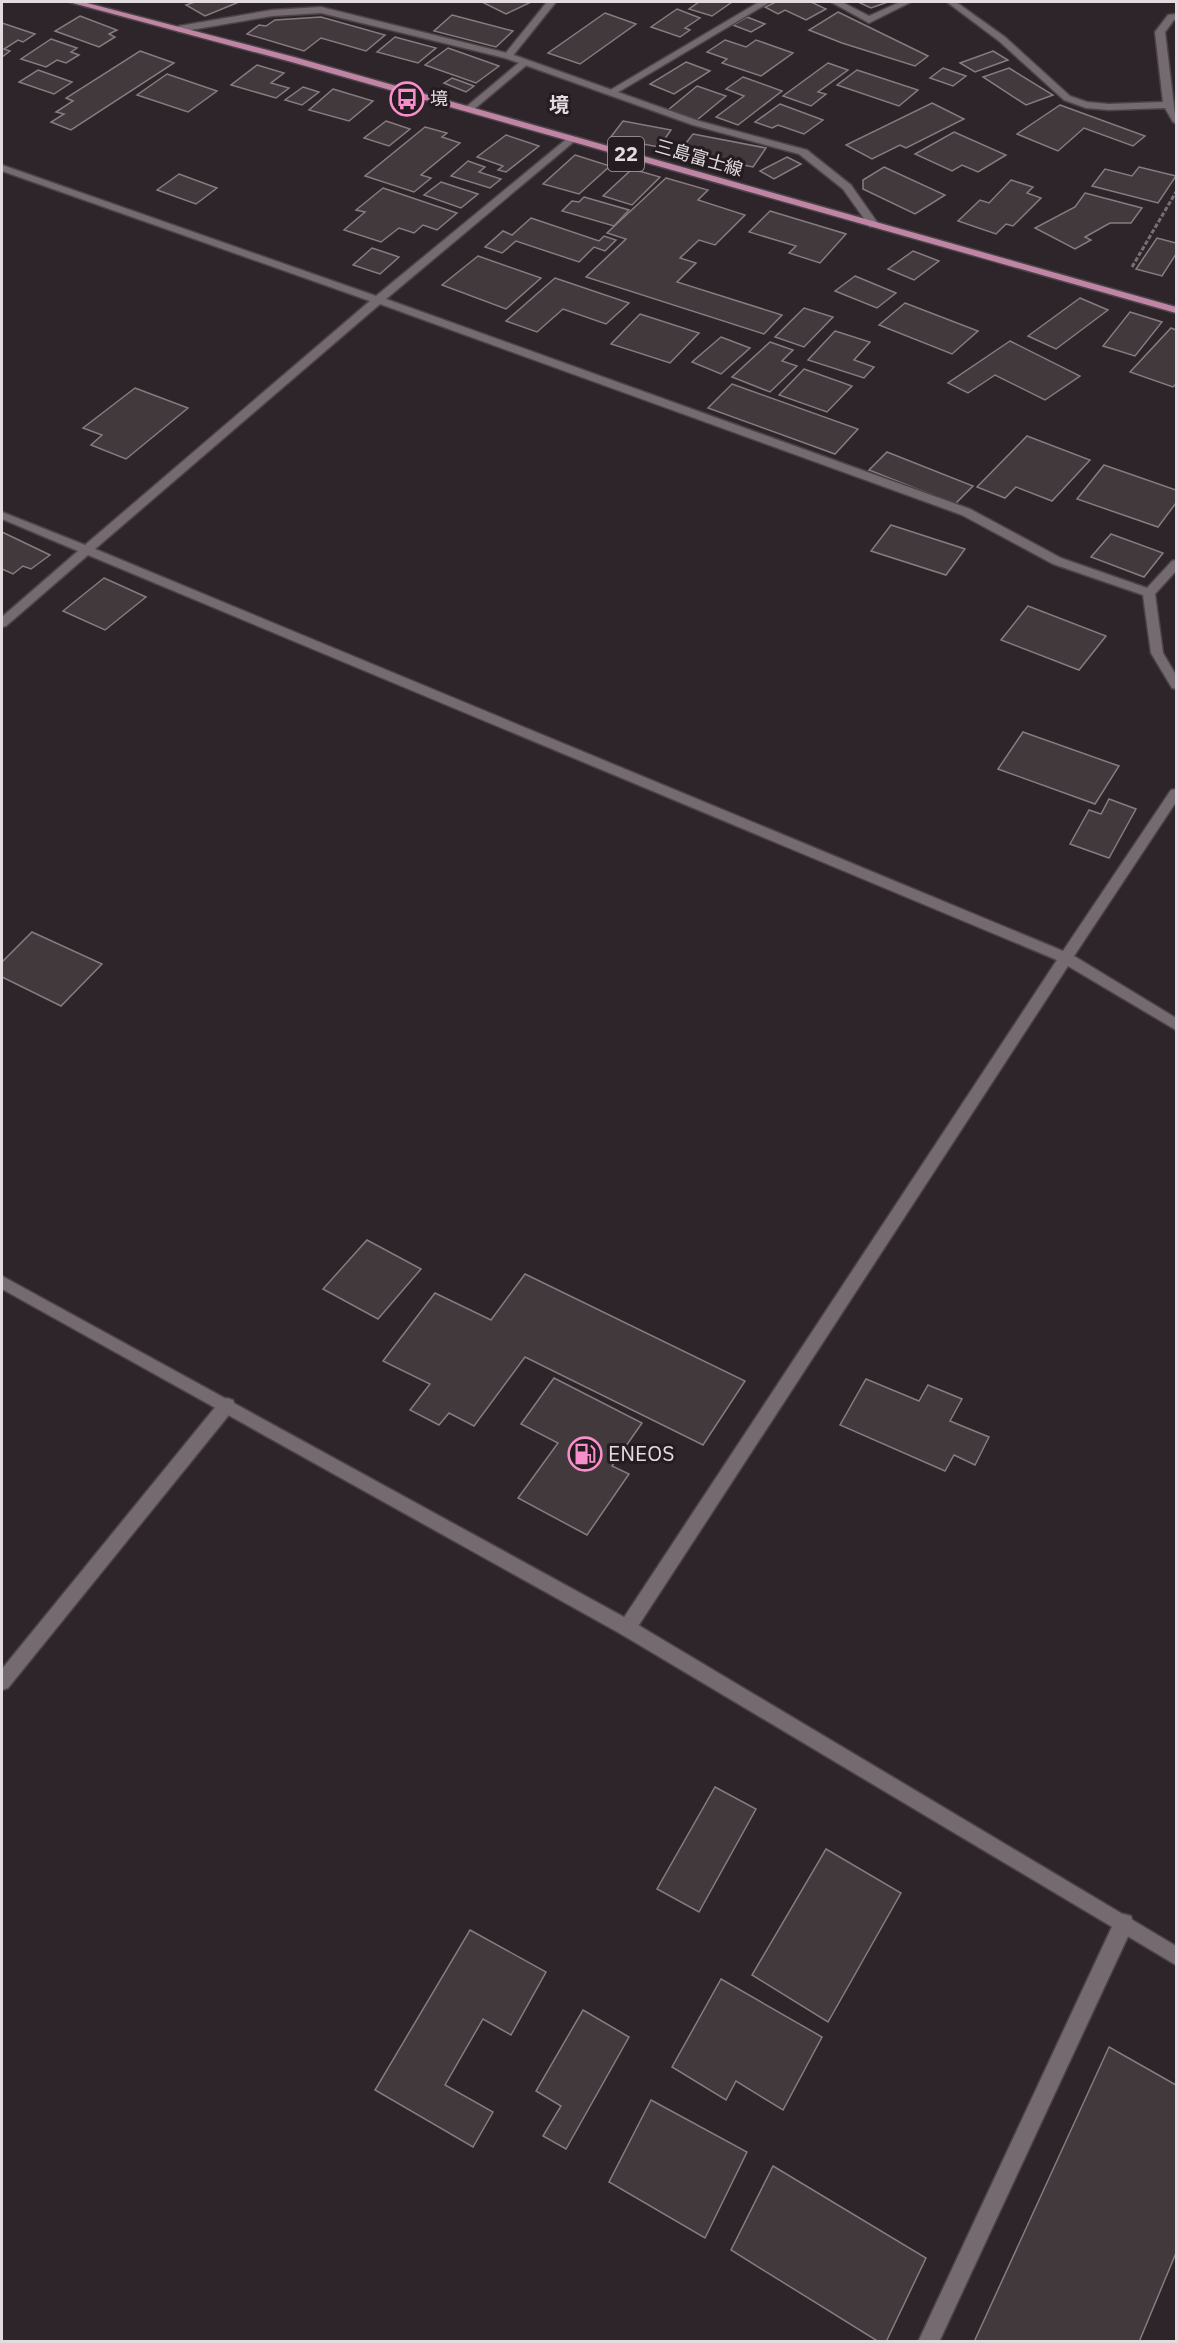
<svg xmlns="http://www.w3.org/2000/svg" width="1178" height="2343" font-family="'IBM Plex Sans','Noto Sans JP',sans-serif">
<style>
.building{fill:#42393d;stroke:#867b81;stroke-width:1.5}
.lines{fill:none;stroke-linecap:round;stroke-linejoin:round}
.lane-casing{stroke:#4b4447;stroke-width:3}
.street-casing{stroke:#4b4447;stroke-width:3}
.secondary-casing{stroke:#4b4447;stroke-width:3}
.primary-casing{stroke:#4b4447;stroke-width:3}
.path{stroke:#766f73;stroke-width:3;stroke-dasharray:4.5 2;stroke-linecap:butt}
.lane{fill:#746a6f;fill-rule:evenodd}
.street{fill:#746a6f;fill-rule:evenodd}
.secondary{fill:#746a6f;fill-rule:evenodd}
.primary{fill:#c084a5;fill-rule:evenodd}
.labels{text-anchor:middle;stroke-width:6;stroke-linejoin:round;paint-order:stroke}
.far-poi-label{font-size:18px;fill:#e2dcdf;stroke:#241c20;text-anchor:start}
.far-street-label{font-size:18px;fill:#e2dcdf;stroke:#241c20}
.far-quarter-label{font-size:20px;font-weight:bold;fill:#e5dadf;stroke:#241c20}
.shield{fill:#241c20;stroke:#a9a2a6;stroke-width:1.5}
.shield-label{font-size:20px;font-weight:bold;fill:#e2dcdf}
.poi-label{font-size:21px;fill:#e2dcdf;stroke:#241c20;text-anchor:start}
</style>
<rect width="100%" height="100%" fill="#2e252a"/>
<g class="building">
<path d="M195 2H239L205 16 186 5Z"/>
<path d="M482 2H531L506 14Z"/>
<path d="M699 2H732L712 16 689 9Z"/>
<path d="M776 2H811L826 9 806 20 785 10 778 14 765 7Z"/>
<path d="M858 2H888L871 8Z"/>
<path d="M677 9 700 18 685 28 690 30 680 37 651 27Z"/>
<path d="M838 12 928 56 915 66 842 43 809 30Z"/>
<path d="M605 13 636 24 580 64 548 53Z"/>
<path d="M452 15 513 31 496 47 434 31Z"/>
<path d="M80 16 117 30 109 34 115 37 99 47 55 31Z"/>
<path d="M321 17 385 35 366 51 321 38 304 51 247 34 259 25 266 26 275 20Z"/>
<path d="M747 17 765 24 751 32 733 25Z"/>
<path d="M2 23 35 34 23 42 18 40 4 49 10 51 2 57Z"/>
<path d="M395 37 436 48 418 63 377 52Z"/>
<path d="M51 39 77 48 71 52 79 55 66 63 57 60 46 67 21 59Z"/>
<path d="M725 40 746 47 756 40 793 53 761 76 722 63 727 59 707 52Z"/>
<path d="M448 48 499 66 476 83 425 65Z"/>
<path d="M140 51 174 63 71 130 51 122 64 114 56 112 73 101 66 98Z"/>
<path d="M993 51 1008 60 975 72 960 63Z"/>
<path d="M686 62 710 71 674 94 650 84Z"/>
<path d="M828 63 848 70 818 92 826 94 811 106 783 96Z"/>
<path d="M257 65 284 73 271 83 289 88 276 98 231 85Z"/>
<path d="M943 68 966 76 953 86 930 78Z"/>
<path d="M1009 68 1053 95 1026 105 983 77Z"/>
<path d="M38 70 72 82 54 94 19 82Z"/>
<path d="M857 70 918 90 899 106 837 85Z"/>
<path d="M167 74 217 91 188 112 137 95Z"/>
<path d="M743 77 782 91 738 125 716 117 744 96 726 89Z"/>
<path d="M452 78 474 86 466 92 444 83Z"/>
<path d="M697 86 726 96 697 120 668 110Z"/>
<path d="M303 87 319 92 302 105 285 100Z"/>
<path d="M333 89 373 101 349 121 309 110Z"/>
<path d="M932 103 964 119 906 148 900 145 872 159 846 145Z"/>
<path d="M780 104 823 120 804 134 778 125 772 128 755 122Z"/>
<path d="M1060 105 1145 136 1133 146 1084 128 1058 151 1017 134Z"/>
<path d="M386 121 410 129 389 146 364 138Z"/>
<path d="M623 121 671 130 659 147 610 138Z"/>
<path d="M425 127 447 133 442 137 460 143 421 175 431 178 414 192 365 176Z"/>
<path d="M954 132 1006 155 978 172 962 165 952 171 915 154Z"/>
<path d="M693 134 766 148 753 167 679 152Z"/>
<path d="M506 135 539 146 506 172 498 170 503 166 477 157Z"/>
<path d="M575 155 610 166 579 194 543 184Z"/>
<path d="M787 157 801 164 774 179 760 171Z"/>
<path d="M468 161 485 167 479 172 501 179 490 188 451 176Z"/>
<path d="M884 167 945 195 915 214 863 189V180Z"/>
<path d="M1139 167 1176 176 1158 203 1092 186 1105 169 1132 176Z"/>
<path d="M632 169 660 177 632 205 603 196Z"/>
<path d="M179 174 217 188 196 204 157 190Z"/>
<path d="M666 178 708 190 698 200 745 215 715 245 699 240 680 258 696 263 677 282 782 315 764 334 586 277 626 239 607 233Z"/>
<path d="M1011 180 1033 187 1027 193 1041 198 1013 226 1006 224 996 234 958 221 980 200 989 203Z"/>
<path d="M441 182 478 194 461 208 424 195Z"/>
<path d="M383 188 457 213 437 230 423 225 414 233 399 228 381 242 344 230 365 212 356 210Z"/>
<path d="M1085 193 1142 208 1131 223H1110L1085 237 1091 240 1075 249 1035 228 1075 207Z"/>
<path d="M584 197 629 210 614 226 562 211 572 201 579 202Z"/>
<path d="M770 211 846 234 820 263 789 253 796 246 749 232Z"/>
<path d="M531 218 599 241 604 236 616 240 605 251 594 247 579 262 516 241 502 253 485 247 503 231 512 235Z"/>
<path d="M1157 238 1176 243V254L1162 276 1136 269Z"/>
<path d="M372 248 399 257 380 274 353 265Z"/>
<path d="M913 251 939 261 914 280 888 269Z"/>
<path d="M478 256 541 278 506 309 442 285Z"/>
<path d="M855 276 896 293 877 308 835 291Z"/>
<path d="M555 278 629 303 606 324 563 309 537 332 506 321Z"/>
<path d="M1080 298 1108 310 1056 349 1028 336Z"/>
<path d="M905 303 978 331 952 354 879 325Z"/>
<path d="M804 308 833 317 804 347 775 337Z"/>
<path d="M1130 312 1162 322 1135 356 1103 346Z"/>
<path d="M640 314 699 333 670 363 611 344Z"/>
<path d="M1171 328 1176 330V384L1173 387 1130 372Z"/>
<path d="M835 331 870 342 854 360 874 367 864 378 808 360Z"/>
<path d="M721 337 750 348 721 374 692 362Z"/>
<path d="M1010 341 1080 376 1045 400 995 375 968 393 948 383Z"/>
<path d="M770 342 793 350 782 361 797 366 770 392 732 377Z"/>
<path d="M804 369 852 386 827 412 779 395Z"/>
<path d="M732 384 858 429 835 454 708 408Z"/>
<path d="M135 388 188 408 126 459 91 445 102 435 83 428Z"/>
<path d="M1027 436 1090 460 1052 501 1016 487 1005 498 977 487Z"/>
<path d="M887 452 973 486 955 504 869 470Z"/>
<path d="M1104 465 1176 490V503L1158 527 1077 499Z"/>
<path d="M891 525 965 549 946 575 871 551Z"/>
<path d="M2 532 50 555 31 569 23 566 13 574 2 569Z"/>
<path d="M1111 534 1163 553 1144 577 1091 557Z"/>
<path d="M104 578 146 597 105 630 63 611Z"/>
<path d="M1028 606 1106 636 1079 670 1001 640Z"/>
<path d="M1023 732 1119 766 1095 804 998 769Z"/>
<path d="M1109 799 1136 809 1109 858 1070 844 1089 810 1101 814Z"/>
<path d="M32 932 102 964 61 1006 2 977V962Z"/>
<path d="M367 1240 421 1269 378 1319 323 1289Z"/>
<path d="M525 1274 745 1381 703 1445 525 1357 474 1426 449 1413 439 1425 410 1410 430 1384 383 1361 435 1293 491 1320Z"/>
<path d="M554 1378 642 1423 612 1466 629 1474 587 1535 518 1498 558 1443 521 1424Z"/>
<path d="M866 1379 919 1401 928 1385 962 1399 950 1421 989 1437 975 1465 954 1455 945 1471 840 1425Z"/>
<path d="M715 1787 756 1809 699 1912 657 1889Z"/>
<path d="M826 1849 901 1893 828 2022 752 1975Z"/>
<path d="M470 1930 546 1972 511 2035 483 2019 445 2085 493 2112 473 2147 375 2090Z"/>
<path d="M721 1979 822 2037 783 2110 736 2081 726 2100 672 2067Z"/>
<path d="M583 2010 629 2037 566 2149 543 2136 561 2106 536 2091Z"/>
<path d="M1109 2047 1176 2085V2253L1139 2342H974Z"/>
<path d="M651 2100 747 2152 705 2238 609 2182Z"/>
<path d="M773 2166 926 2258 886 2342H879L731 2250Z"/>
</g>
<g class="lines">
<g class="lane-casing">
<path id="lane" d="M321 7 511 54 699 121 807 150 851 185 879 225 870 227 843 189 799 154 693 125 505 58 321 13 272 16 179 32 174 29 179 26 272 10Z"/>
</g>
<g class="street-casing">
<g id="street">
<path d="M547 2H556L511 58H505V54Z"/>
<path d="M759 2H770L615 94 607 92Z"/>
<path d="M831 2H842L869 16 900 2H911L869 23Z"/>
<path d="M947 2H956L1005 37 1070 96 1087 102 1109 104 1163 102 1155 32 1168 15 1176 14V20H1174L1165 32 1176 123 1173 122 1165 108 1109 110 1086 108 1064 100 999 41Z"/>
<path d="M521 61 529 63 472 111H466V107Z"/>
<path d="M569 137 577 139 386 299 970 509 1061 558 1147 588 1172 561 1176 560V571L1155 594 1163 653 1176 675V689L1172 688 1151 653 1143 595 1053 564 962 515 380 304 95 549 1063 951 1171 790 1176 789V802L1074 956 1176 1018V1030L1068 966 633 1634 627 1636 621 1634 618 1628 621 1622 1057 960 88 555 6 626 2 627V617L78 551 2 519V512L85 545 370 301 2 171V165L376 296Z"/>
<path d="M227 1398 233 1400 235 1405 233 1410 8 1688 2 1690V1669L221 1400Z"/>
<path d="M1124 1914 1131 1916 1133 1923 1131 1930 939 2342H918L1117 1916Z"/>
</g>
</g>
<g class="secondary-casing">
<path id="secondary" d="M2 1276 633 1622 1176 1946V1965L621 1634 2 1289Z"/>
</g>
<g class="primary-casing">
<path id="primary" d="M69 2H83L294 57 1176 307V313L288 61Z"/>
</g>
<path class="path" d="M1132 267 1176 192"/>
<use href="#lane" class="lane"/>
<use href="#street" class="street"/>
<use href="#secondary" class="secondary"/>
<use href="#primary" class="primary"/>
</g>
<defs>
<g id="bus-ring" transform="scale(1.725)"><circle r="9.5" fill="#241c20" stroke="#f98fca" stroke-width="1.5"/><path d="M-5-6H5V4H4V6H2V4H-2V6H-4V4H-5ZM-3.5-4V0h7V-4ZM-3.5 1.2v1.5H-2V1.2ZM2 1.2v1.5H3.5V1.2Z" fill="#f98fca"/></g>
<g id="fuel-ring" transform="scale(1.725)"><circle r="9.5" fill="#241c20" stroke="#f98fca" stroke-width="1.5"/><path d="M-5.5-6h7V0h2V4h1.3V-2.5L3-4.5l.8-.8L6-3V5H2.5V1h-1V6h-7ZM-4.2-4.7v3.2H.2V-4.7Z" fill="#f98fca"/></g>
</defs>
<g fill-rule="evenodd">
<use href="#bus-ring" x="407" y="99"/>
<use href="#fuel-ring" x="585" y="1454"/>
</g>
<g class="labels">
<g class="far-poi-label">
<text x="430" y="105">境</text>
</g>
<g class="far-street-label">
<text transform="translate(699 158) rotate(16)" y="6">三島富士線</text>
</g>
<g class="far-quarter-label">
<text x="559" y="112">境</text>
</g>
<rect class="shield" x="608" y="137" width="36" height="34" rx="4.5"/>
<g class="shield-label">
<text x="626" y="161">22</text>
</g>
<g class="poi-label">
<text x="608" y="1461">ENEOS</text>
</g>
</g>
<rect width="1178" height="2343" fill="none" stroke="#e2dcdf" stroke-width="6"/>
</svg>
